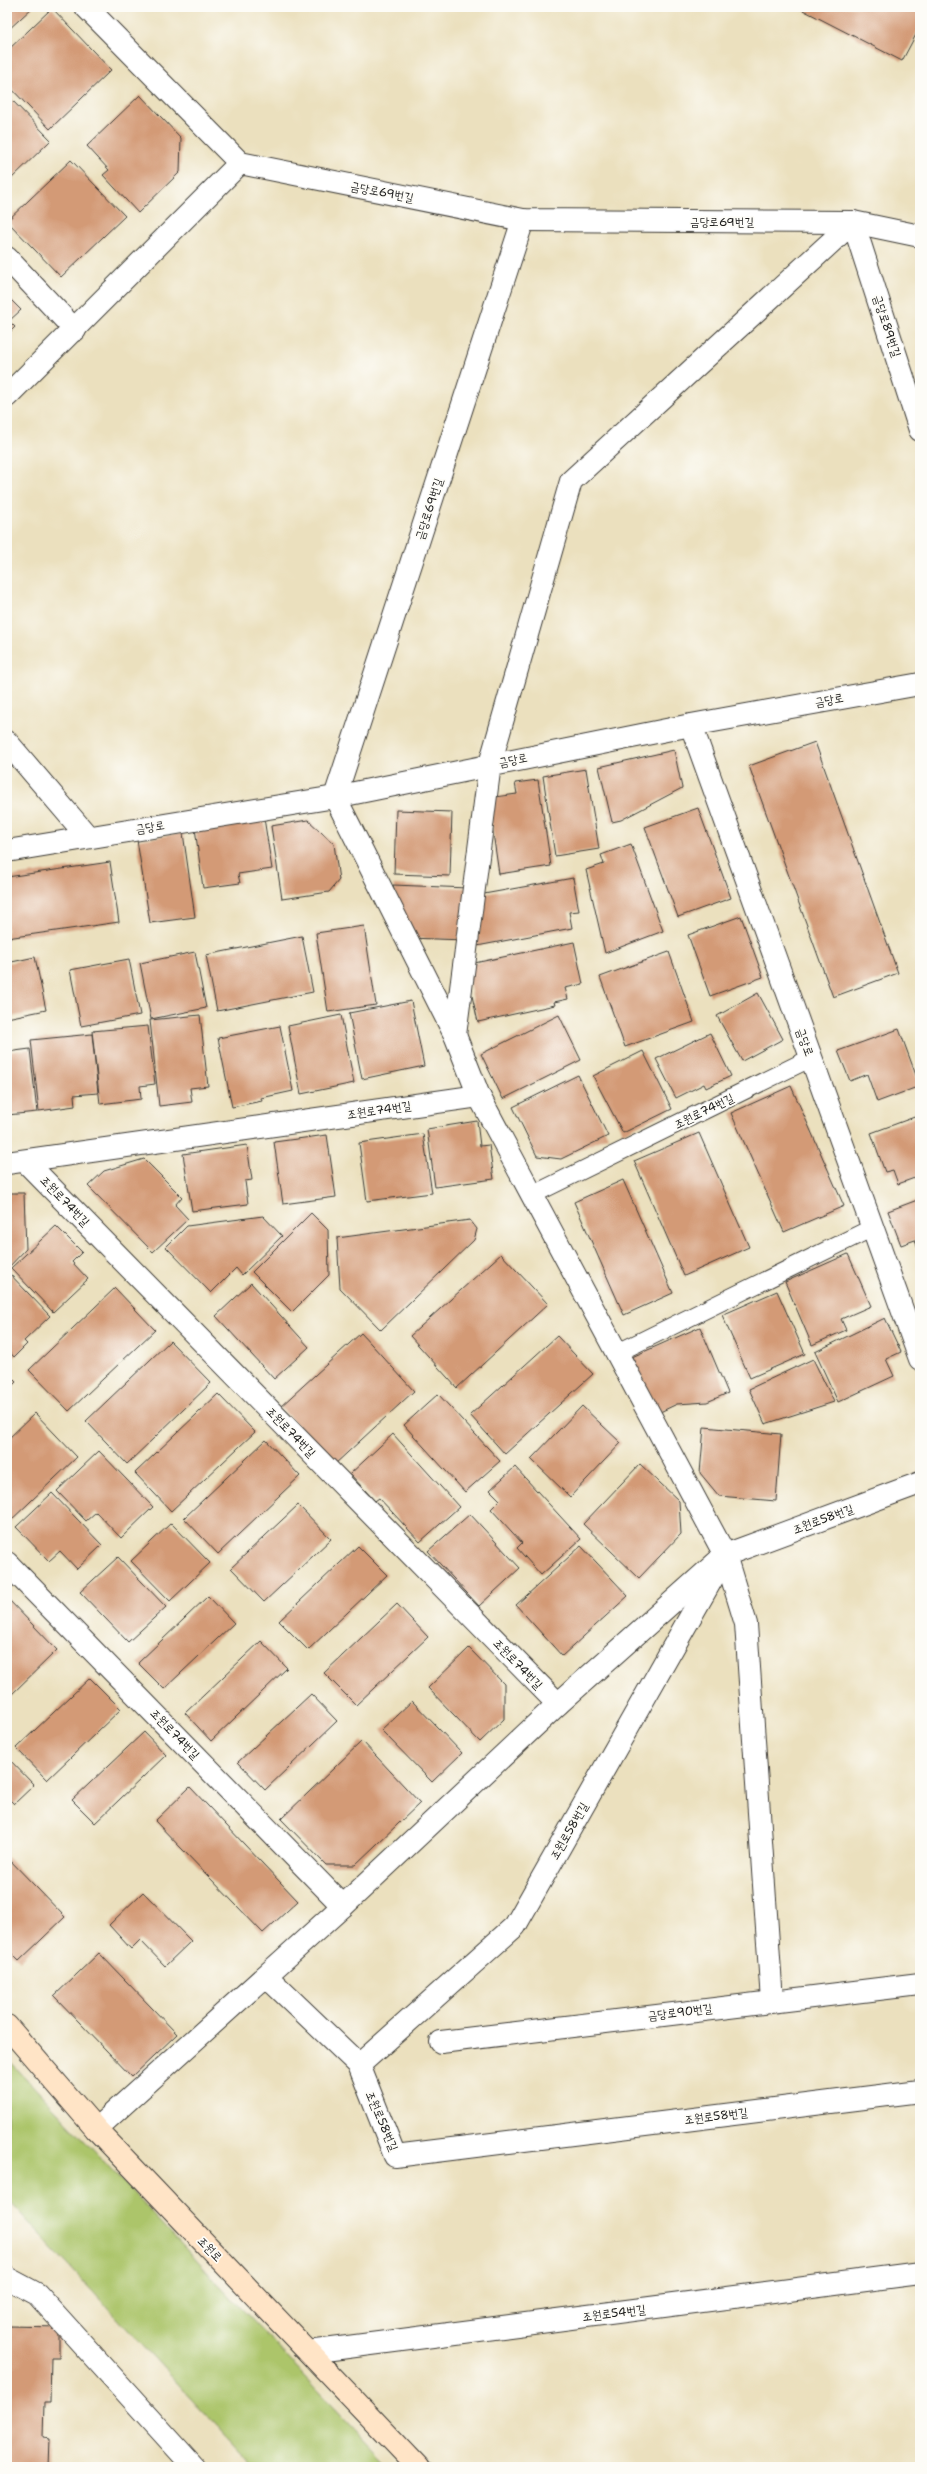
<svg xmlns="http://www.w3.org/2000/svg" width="927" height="2474" font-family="'Shantell Sans','Poor Story',sans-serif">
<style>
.green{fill:#acc56b;stroke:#647044}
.building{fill:#d39a76}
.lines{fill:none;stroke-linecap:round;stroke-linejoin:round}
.service-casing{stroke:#3b3934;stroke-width:19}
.minor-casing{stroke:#3b3934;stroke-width:24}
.tertiary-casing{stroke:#3b3934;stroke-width:24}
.secondary-casing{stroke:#3b3934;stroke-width:24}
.service{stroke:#fff;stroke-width:17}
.minor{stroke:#fff;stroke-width:22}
.tertiary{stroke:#fff;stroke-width:22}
.secondary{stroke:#ffe4c6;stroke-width:22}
.labels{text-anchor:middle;stroke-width:3.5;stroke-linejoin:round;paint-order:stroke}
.street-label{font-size:12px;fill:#1c1c1c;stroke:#fdfcf7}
</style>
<rect width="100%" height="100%" fill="#fdfcf7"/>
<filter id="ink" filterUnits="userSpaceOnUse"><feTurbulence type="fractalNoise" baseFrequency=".025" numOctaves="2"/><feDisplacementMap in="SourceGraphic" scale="8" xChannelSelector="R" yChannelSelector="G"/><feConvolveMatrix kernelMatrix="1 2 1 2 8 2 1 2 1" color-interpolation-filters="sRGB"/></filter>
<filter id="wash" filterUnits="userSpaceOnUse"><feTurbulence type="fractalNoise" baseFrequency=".012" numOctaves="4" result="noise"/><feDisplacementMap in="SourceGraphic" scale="16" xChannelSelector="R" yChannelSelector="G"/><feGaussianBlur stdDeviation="0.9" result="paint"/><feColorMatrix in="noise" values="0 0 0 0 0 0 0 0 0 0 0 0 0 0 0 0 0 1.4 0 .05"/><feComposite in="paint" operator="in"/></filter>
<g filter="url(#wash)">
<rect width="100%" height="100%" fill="#ebe0be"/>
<path class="green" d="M7 2058 390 2467H255L7 2199Z"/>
<g id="blocks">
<g class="building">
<path d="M7 7H33L7 31Z"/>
<path d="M797 7H920V27L902 61Z"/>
<path d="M52 8 111 70 50 129 7 84V51Z"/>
<path d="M7 95 51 140 7 183Z"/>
<path d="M140 95 181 138 180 172 138 213 103 175 109 170 87 146Z"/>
<path d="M71 160 125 216 61 277 7 221Z"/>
<path d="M7 296 21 310 9 321 15 327 7 335Z"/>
<path d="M815 742 898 973 833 997 749 766Z"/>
<path d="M674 750 682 788 621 820 612 822 599 767Z"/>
<path d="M586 769 599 849 555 856 543 776Z"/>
<path d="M538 780 551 866 499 874 488 798 517 794 515 783Z"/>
<path d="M698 808 731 898 678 917 645 827Z"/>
<path d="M396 810 452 812 450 876 394 874Z"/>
<path d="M264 818 272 869 238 874 240 883 203 888 195 828Z"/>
<path d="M308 820 334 844 339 880 329 892 282 899 271 826Z"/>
<path d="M183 833 195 917 150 923 137 840Z"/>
<path d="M631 844 663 931 605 953 586 870 604 864 601 855Z"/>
<path d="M110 862 119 922 7 938V877Z"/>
<path d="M573 878 579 911 569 912 572 928 477 946 484 894Z"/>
<path d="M393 885 468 888 465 940 408 938Z"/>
<path d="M741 916 763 977 710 996 688 935Z"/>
<path d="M364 926 376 1005 328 1012 316 933Z"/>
<path d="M302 936 313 992 217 1011 206 955Z"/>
<path d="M574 942 583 984 565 988 568 999 554 1002 555 1005 478 1022 465 965Z"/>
<path d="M195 952 206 1008 151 1019 140 963Z"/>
<path d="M669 952 694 1022 625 1047 600 977Z"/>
<path d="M35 957 46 1010 7 1018V963Z"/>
<path d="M129 959 140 1015 81 1026 70 970Z"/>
<path d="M758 993 783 1039 742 1061 717 1016Z"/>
<path d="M411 1001 424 1066 362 1079 349 1013Z"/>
<path d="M200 1015 208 1086 190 1088 192 1102 159 1106 150 1020Z"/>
<path d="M341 1015 354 1083 301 1094 288 1026Z"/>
<path d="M559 1015 581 1060 503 1099 481 1054Z"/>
<path d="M148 1026 155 1084 140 1086 141 1099 100 1104 92 1031Z"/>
<path d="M280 1026 293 1091 261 1098 262 1101 232 1107 218 1038Z"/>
<path d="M899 1029 920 1086 877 1102 867 1074 850 1081 838 1051Z"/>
<path d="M710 1033 731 1076 706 1088 704 1084 676 1098 656 1059Z"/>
<path d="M92 1034 98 1093 74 1095 75 1106 39 1111 31 1040Z"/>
<path d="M30 1049 37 1112 7 1115V1052Z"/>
<path d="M643 1051 672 1109 623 1133 593 1076Z"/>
<path d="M578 1075 608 1136 561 1159 537 1156 513 1107Z"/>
<path d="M791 1086 844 1206 784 1232 731 1113Z"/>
<path d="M920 1115V1176L898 1184 893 1170 885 1172 871 1133Z"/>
<path d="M477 1121 480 1146 489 1145 494 1179 435 1187 427 1129Z"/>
<path d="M699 1133 749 1247 684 1276 634 1161Z"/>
<path d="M423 1134 432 1193 367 1201 359 1143Z"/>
<path d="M327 1135 336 1197 283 1204 274 1142Z"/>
<path d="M247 1145 252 1180 245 1181 248 1204 192 1211 183 1154Z"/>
<path d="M144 1159 182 1197 175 1205 188 1219 153 1252 88 1186 104 1171Z"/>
<path d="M623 1180 673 1293 624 1315 574 1202Z"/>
<path d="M7 1193H24L26 1249 7 1269Z"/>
<path d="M920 1199V1256L915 1240 901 1245 888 1211Z"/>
<path d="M311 1213 328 1230 329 1275 292 1312 252 1272Z"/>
<path d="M263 1216 282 1236 242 1275 236 1268 211 1293 166 1247 187 1226Z"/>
<path d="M470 1220 477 1229 474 1240 381 1330 340 1288 337 1238Z"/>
<path d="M56 1226 82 1252 72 1262 88 1279 53 1312 11 1268Z"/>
<path d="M501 1254 548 1304 457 1388 410 1336Z"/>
<path d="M848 1254 871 1306 841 1319 846 1330 812 1345 785 1282Z"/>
<path d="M7 1271 50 1316 24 1341 27 1344 14 1357 7 1349Z"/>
<path d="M251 1283 309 1347 274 1379 216 1316Z"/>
<path d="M115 1288 155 1330 69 1411 29 1370Z"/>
<path d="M777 1291 805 1354 750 1378 722 1315Z"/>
<path d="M885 1318 901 1352 886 1359 894 1376 838 1402 815 1352Z"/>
<path d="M700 1327 728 1393 707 1402 677 1404 658 1413 632 1357Z"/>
<path d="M361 1333 414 1391 334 1465 280 1407Z"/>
<path d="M557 1336 593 1374 505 1454 470 1415Z"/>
<path d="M170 1341 211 1383 127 1464 86 1421Z"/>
<path d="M813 1359 834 1402 765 1424 749 1389Z"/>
<path d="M7 1373 16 1382 7 1391Z"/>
<path d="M218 1394 255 1432 171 1511 135 1473Z"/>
<path d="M438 1394 500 1461 465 1492 404 1425Z"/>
<path d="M582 1406 621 1443 570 1497 531 1459Z"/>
<path d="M35 1413 77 1457 7 1524V1440Z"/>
<path d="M704 1427 781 1434 776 1501 719 1496 700 1473Z"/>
<path d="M393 1434 459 1507 420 1542 379 1498 375 1501 350 1474Z"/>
<path d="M266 1440 300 1476 218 1554 184 1518Z"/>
<path d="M99 1451 153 1507 121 1538 96 1512 86 1521 57 1491Z"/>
<path d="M640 1464 679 1501 681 1534 639 1578 583 1524Z"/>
<path d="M515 1467 581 1539 541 1575 517 1548 522 1543 491 1509 500 1500 490 1490Z"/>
<path d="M52 1493 102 1545 77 1569 60 1551 49 1561 16 1527Z"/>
<path d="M298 1505 331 1539 264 1602 231 1568Z"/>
<path d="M470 1514 520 1568 479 1606 428 1551Z"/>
<path d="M171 1523 210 1563 170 1601 131 1561Z"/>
<path d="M358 1546 387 1575 308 1650 279 1621Z"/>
<path d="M581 1546 628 1596 562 1656 516 1605Z"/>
<path d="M118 1557 166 1607 128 1642 80 1592Z"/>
<path d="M208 1596 234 1623 164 1689 138 1663Z"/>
<path d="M7 1598 57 1650 7 1699Z"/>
<path d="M397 1604 428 1637 356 1705 324 1673Z"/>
<path d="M261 1641 287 1668 211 1741 185 1713Z"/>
<path d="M469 1648 504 1684V1719L480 1742 428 1688Z"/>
<path d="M90 1678 121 1709 47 1780 16 1748Z"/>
<path d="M311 1694 337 1721 265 1790 238 1762Z"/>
<path d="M412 1701 462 1753 432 1782 381 1730Z"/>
<path d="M144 1732 166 1755 95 1823 72 1800Z"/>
<path d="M362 1741 420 1803 355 1865H326L281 1819Z"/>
<path d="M7 1757 34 1785 14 1804 7 1797Z"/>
<path d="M190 1787 298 1901 263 1933 155 1821Z"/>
<path d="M7 1857 65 1917 19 1961 7 1949Z"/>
<path d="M143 1892 191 1941 165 1966 140 1940 131 1949 109 1925Z"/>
<path d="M99 1953 177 2034 132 2077 54 1996Z"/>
<path d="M7 2326 59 2327V2357H51L50 2403H44L43 2437 50 2438 49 2467H7Z"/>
</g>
</g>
</g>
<g filter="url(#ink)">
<use href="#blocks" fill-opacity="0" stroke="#3b3934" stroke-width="1"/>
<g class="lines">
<g class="service-casing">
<g id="service">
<path d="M532 1195 811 1058"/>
<path d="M617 1353 872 1228"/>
</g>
</g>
<g class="minor-casing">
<g id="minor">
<path d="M86 7 240 163"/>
<path d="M523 220 335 797 455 1035 479 1096 725 1555 746 1624 772 2001"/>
<path d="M7 258 75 330"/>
<path d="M691 725 920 1359"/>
<path d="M7 742 88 837"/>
<path d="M7 851 335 797 691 725 920 684"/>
<path d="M455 1035 490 764 571 481 853 222 920 430"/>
<path d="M25 1161 558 1704"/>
<path d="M7 1163 479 1096"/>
<path d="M7 1563 343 1906"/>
<path d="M266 1976 359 2065 395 2156 920 2091"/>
<path d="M441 2042 920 1984"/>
<path d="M359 2065 515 1926 717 1570"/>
<path d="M96 2129 343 1906 558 1704 725 1555 920 1483"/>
<path d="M7 2278 37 2294 194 2467"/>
<path d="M309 2352 920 2273"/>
</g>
</g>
<g class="tertiary-casing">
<path id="tertiary" d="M7 396 240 163 523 220 853 222 920 236"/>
</g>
<g class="secondary-casing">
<path id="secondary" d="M7 2026 96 2129 418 2467"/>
</g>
<use href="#service" class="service"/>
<use href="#minor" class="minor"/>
<use href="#tertiary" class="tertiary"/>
<use href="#secondary" class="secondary"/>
</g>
</g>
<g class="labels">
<g class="street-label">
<text transform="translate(382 192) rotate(11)" y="4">금당로69번길</text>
<text x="722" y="226">금당로69번길</text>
<text transform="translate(887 326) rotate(72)" y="4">금당로89번길</text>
<text transform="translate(429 509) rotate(-72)" y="4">금당로69번길</text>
<text transform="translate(829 700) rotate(-10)" y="4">금당로</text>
<text transform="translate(513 760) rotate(-11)" y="4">금당로</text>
<text transform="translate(150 827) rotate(-9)" y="4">금당로</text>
<text transform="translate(805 1042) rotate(70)" y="4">금당로</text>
<text transform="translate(379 1110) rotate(-8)" y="4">조원로74번길</text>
<text transform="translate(704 1111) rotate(-26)" y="4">조원로74번길</text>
<text transform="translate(65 1201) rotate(46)" y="4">조원로74번길</text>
<text transform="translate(291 1432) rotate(46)" y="4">조원로74번길</text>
<text transform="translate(823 1519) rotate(-20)" y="4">조원로58번길</text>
<text transform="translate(518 1664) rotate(46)" y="4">조원로74번길</text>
<text transform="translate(175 1734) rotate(46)" y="4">조원로74번길</text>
<text transform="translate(569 1831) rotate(-60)" y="4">조원로58번길</text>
<text transform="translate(680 2012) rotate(-7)" y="4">금당로90번길</text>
<text transform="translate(716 2116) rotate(-7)" y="4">조원로58번길</text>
<text transform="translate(382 2121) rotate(67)" y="4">조원로58번길</text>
<text transform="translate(210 2249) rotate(46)" y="4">조원로</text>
<text transform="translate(614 2313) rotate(-7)" y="4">조원로54번길</text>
</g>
</g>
<rect width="927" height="2474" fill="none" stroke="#fdfcf7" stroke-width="24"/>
</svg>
